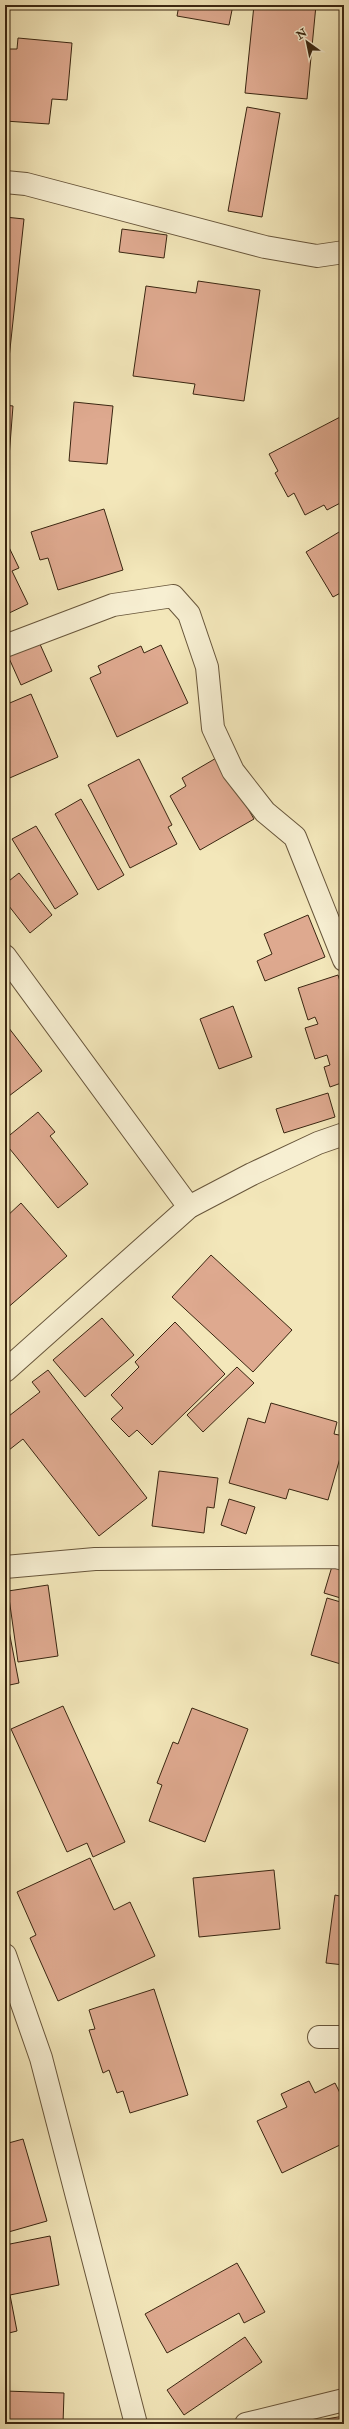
<svg xmlns="http://www.w3.org/2000/svg" width="349" height="2429" font-family="'IM FELL Double Pica',serif">
<style>
.building{fill:#dea98f;stroke:#3a2611}
.lines{fill:none;stroke-linecap:round;stroke-linejoin:round}
.minor-casing{stroke:#68563b;stroke-width:24}
.minor{stroke:#f7efd2;stroke-width:22}
</style>
<rect width="100%" height="100%" fill="#f3e7ba"/>
<filter id="stains"><feTurbulence type="fractalNoise" baseFrequency=".005" numOctaves="4"/><feColorMatrix values="0 0 0 0 .2 0 0 0 0 .09 0 0 0 0 .02 0 0 0 .5 -.17"/></filter>
<radialGradient id="worn" r=".72"><stop offset=".6" stop-color="#630" stop-opacity="0"/><stop offset="1" stop-color="#630" stop-opacity=".3"/></radialGradient>
<g class="building">
<path d="M179 5H233L229 25 177 16Z"/>
<path d="M254 5H316L307 99 245 93Z"/>
<path d="M18 38 72 43 67 100 52 99 49 124 5 121V49H17Z"/>
<path d="M247 107 280 113 262 217 228 211Z"/>
<path d="M5 217 24 219 7 377H5Z"/>
<path d="M122 229 167 235 164 258 119 252Z"/>
<path d="M198 281 260 290 244 401 193 394 195 384 133 376 146 286 196 293Z"/>
<path d="M74 402 113 406 107 464 69 461Z"/>
<path d="M5 405 13 406 7 483H5Z"/>
<path d="M344 415V501L327 510 324 505 305 515 294 493 288 497 275 473 278 471 269 454Z"/>
<path d="M104 509 123 570 58 590 48 558 40 560 31 532Z"/>
<path d="M344 529V591L333 597 306 552Z"/>
<path d="M5 539 19 568 12 571 28 604 5 615Z"/>
<path d="M39 642 52 671 21 685 8 656Z"/>
<path d="M161 645 188 703 117 737 90 678 101 673 98 666 141 646 144 653Z"/>
<path d="M31 694 58 757 5 780V705Z"/>
<path d="M218 757 254 819 200 850 170 796 186 786 182 778Z"/>
<path d="M139 759 172 825 168 827 177 844 130 868 88 785Z"/>
<path d="M81 799 124 875 98 890 55 814Z"/>
<path d="M36 826 78 894 55 909 12 839Z"/>
<path d="M19 873 52 915 30 933 5 901V884Z"/>
<path d="M308 915 325 957 265 981 257 961 272 954 264 934Z"/>
<path d="M338 975 344 994V1082L330 1087 324 1067 330 1065 327 1055 315 1059 305 1028 318 1024 315 1017 308 1020 298 988Z"/>
<path d="M233 1006 252 1057 219 1069 200 1019Z"/>
<path d="M5 1023 42 1071 5 1099Z"/>
<path d="M328 1093 335 1117 284 1133 276 1109Z"/>
<path d="M38 1112 55 1132 50 1136 88 1184 58 1208 5 1143V1139Z"/>
<path d="M21 1203 67 1256 5 1310V1218Z"/>
<path d="M211 1255 292 1330 253 1372 172 1297Z"/>
<path d="M102 1318 134 1355 85 1397 53 1360Z"/>
<path d="M175 1322 225 1374 152 1445 137 1430 129 1437 111 1419 123 1408 111 1395 139 1367 135 1362Z"/>
<path d="M237 1367 254 1383 203 1432 187 1415Z"/>
<path d="M48 1370 147 1498 99 1536 23 1439 9 1450 5 1445V1419L40 1392 32 1382Z"/>
<path d="M271 1403 337 1422 334 1434 344 1436V1444L328 1500 289 1489 286 1499 229 1483 248 1418 265 1423Z"/>
<path d="M159 1471 218 1478 214 1508 207 1507 204 1533 152 1526Z"/>
<path d="M229 1499 255 1507 246 1534 221 1525Z"/>
<path d="M333 1563 344 1566V1599L324 1593Z"/>
<path d="M48 1585 58 1656 18 1662 8 1591Z"/>
<path d="M327 1598 344 1603V1665L311 1655Z"/>
<path d="M5 1610 19 1683 5 1686Z"/>
<path d="M63 1706 125 1842 93 1857 87 1843 67 1852 11 1729Z"/>
<path d="M192 1708 248 1729 205 1842 149 1821 162 1785 157 1783 173 1742 178 1744Z"/>
<path d="M90 1858 114 1910 130 1902 155 1956 58 2001 30 1938 36 1935 17 1892Z"/>
<path d="M274 1870 280 1929 199 1937 193 1878Z"/>
<path d="M335 1895 344 1897V1965L326 1963Z"/>
<path d="M154 1989 188 2095 130 2113 123 2091 117 2093 109 2070 103 2073 89 2030 95 2029 89 2010Z"/>
<path d="M309 2081 315 2093 335 2083 344 2101V2143L282 2173 257 2121 287 2107 281 2094Z"/>
<path d="M23 2139 47 2221 5 2233V2144Z"/>
<path d="M50 2236 59 2285 10 2295 17 2331 5 2334V2245Z"/>
<path d="M237 2263 265 2312 244 2323 239 2313 167 2353 145 2314Z"/>
<path d="M245 2337 262 2362 184 2415 167 2390Z"/>
<path d="M5 2391 64 2393 63 2424H5Z"/>
<path d="M344 2416V2424H314V2421Z"/>
</g>
<g class="lines">
<g class="minor-casing">
<g id="minor">
<path d="M5 182 26 184 265 247 317 256 344 252"/>
<path d="M5 646 113 605 173 596 189 614 207 667 213 728 233 771 265 812 295 837 344 960"/>
<path d="M5 956 189 1207"/>
<path d="M5 1371 189 1207 252 1174 318 1143 344 1134"/>
<path d="M5 1567 95 1559 336 1557 344 1559"/>
<path d="M5 1955 41 2058 136 2424"/>
<path d="M319 2037H344"/>
<path d="M246 2424 344 2400"/>
</g>
</g>
<use href="#minor" class="minor"/>
</g>
<rect width="349" height="2429" fill="none" stroke="#f3e7ba" stroke-width="20"/>
<rect x="6" y="6" width="337" height="2417" fill="none" stroke="#3a2611" stroke-width="2"/>
<rect x="10" y="10" width="329" height="2409" fill="none" stroke="#3a2611"/>
<g transform="translate(307 42) rotate(327)" stroke="#f7efd2" stroke-width="3" paint-order="stroke">
<path d="M0-3L7 15L0 10L-7 15Z" fill="#3a2611"/>
<text y="-6" font-size="11" font-weight="bold" text-anchor="middle" fill="#3a2611">N</text>
</g>
<rect width="100%" height="100%" filter="url(#stains)"/>
<rect width="100%" height="100%" fill="url(#worn)"/>
</svg>
